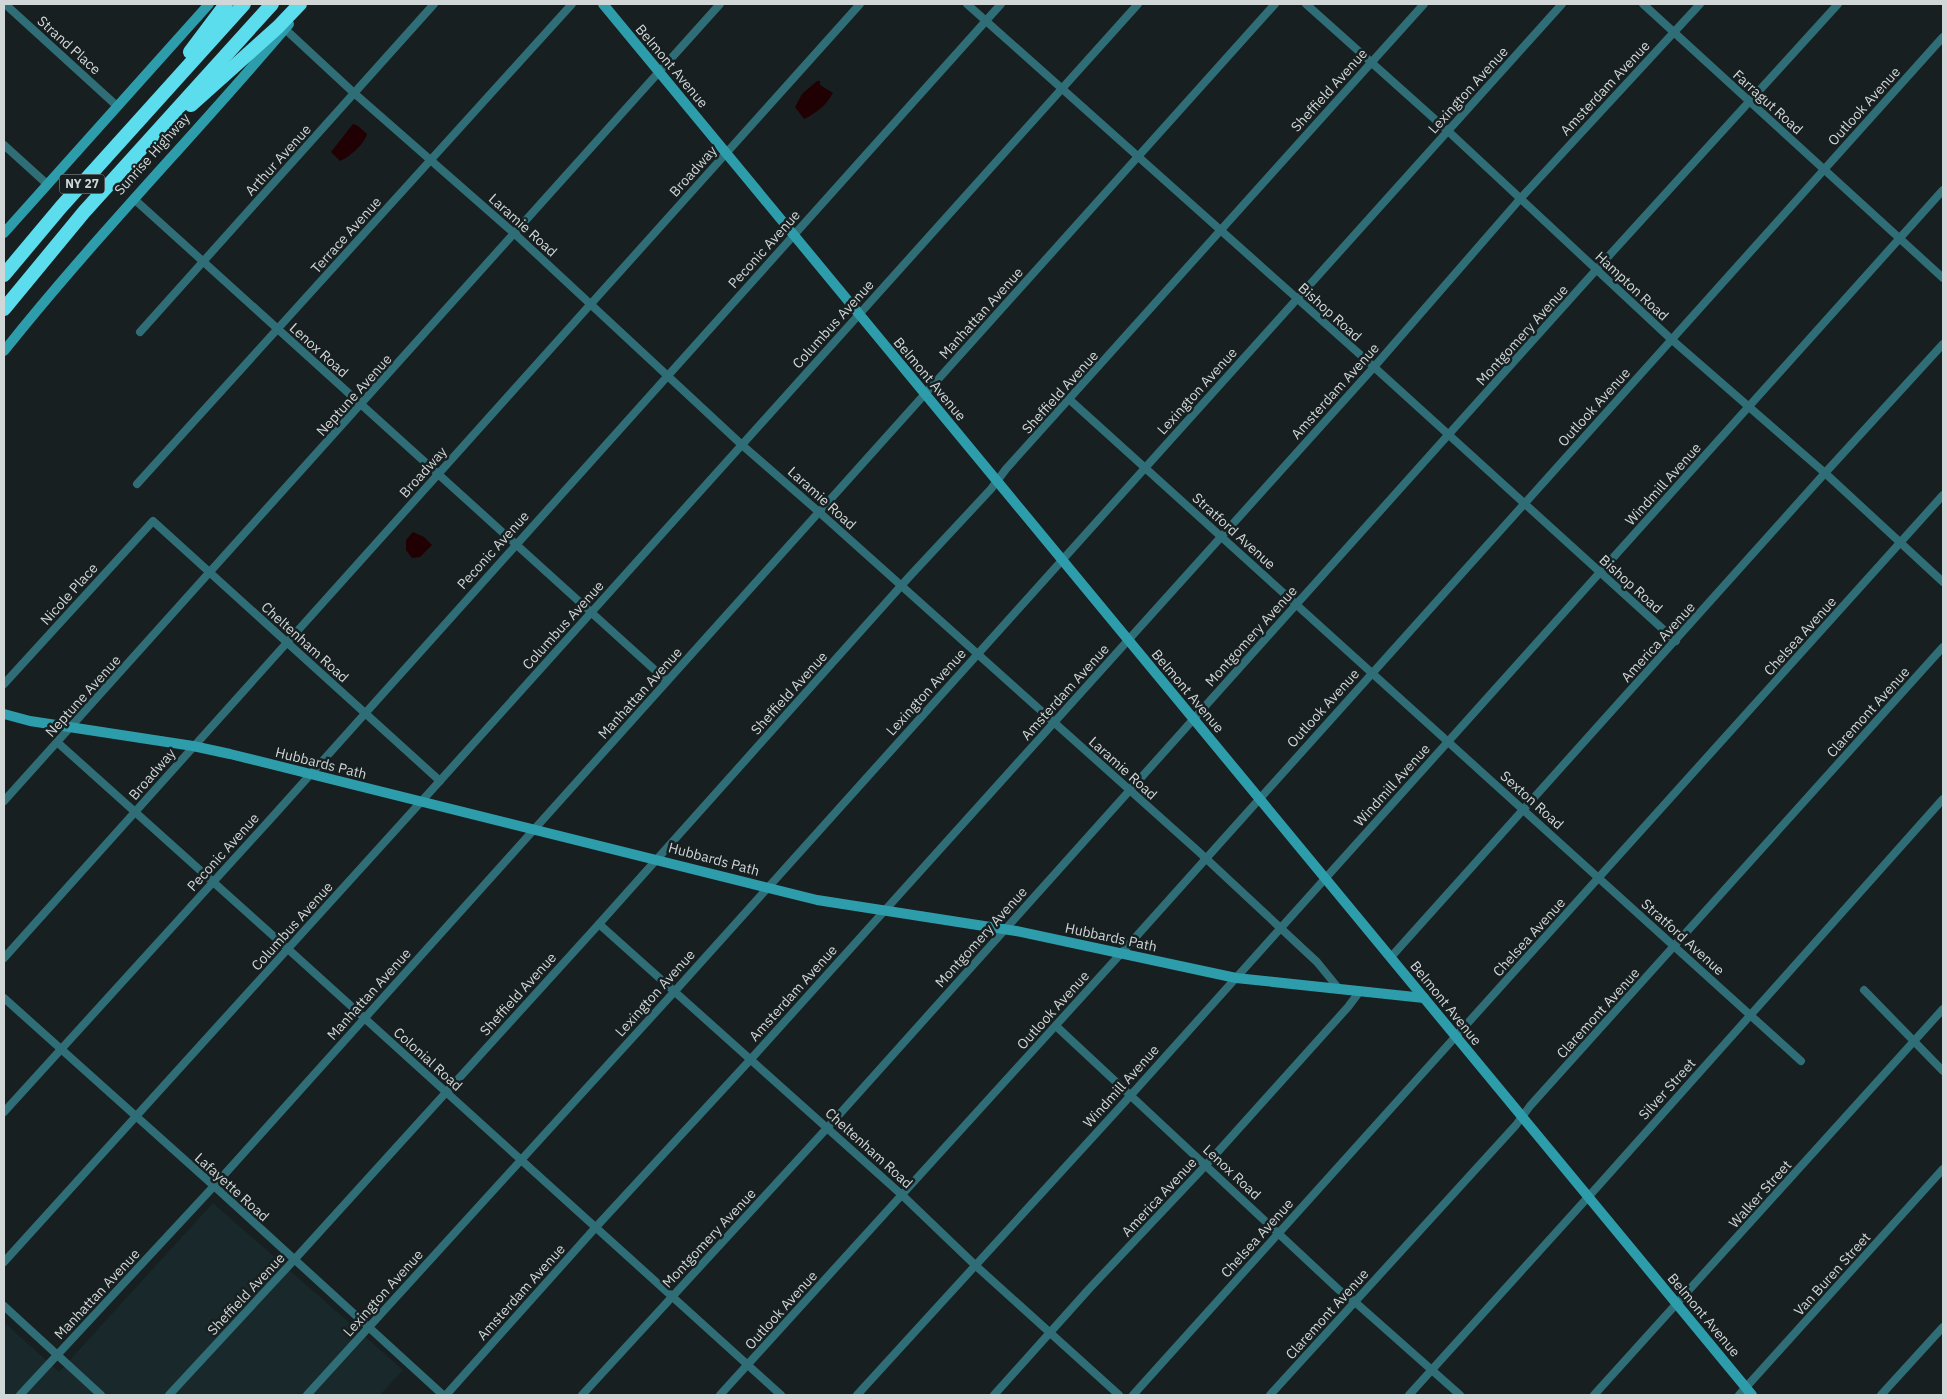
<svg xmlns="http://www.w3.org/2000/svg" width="1947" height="1399" font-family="'IBM Plex Sans',sans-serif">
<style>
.built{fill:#19292b}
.water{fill:#200003}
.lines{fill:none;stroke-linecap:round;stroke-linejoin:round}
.street{stroke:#306e77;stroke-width:8}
.secondary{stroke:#2e9dab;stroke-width:10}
.highway{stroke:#5bddee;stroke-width:14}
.labels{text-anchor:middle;stroke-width:5;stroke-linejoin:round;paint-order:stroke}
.shield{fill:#171f20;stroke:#999fa0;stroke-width:1}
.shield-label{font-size:12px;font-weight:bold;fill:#d1d6d7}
.street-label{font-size:14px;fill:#d1d6d7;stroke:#171f20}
</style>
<rect width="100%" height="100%" fill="#171f20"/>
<path class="built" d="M213 1203 403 1370 380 1395H4V1322L59 1372Z"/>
<g class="water">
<path d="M817 81H820V85L833 93C826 105 817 113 804 119L795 107 802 94Z"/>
<path d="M353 124 358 126 367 134C364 144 350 157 340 161L331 152Z"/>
<path d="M413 532 424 537 432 545 420 557 412 558 406 550V540Z"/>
</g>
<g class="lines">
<g class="street">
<path d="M5 4 117 106"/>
<path d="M967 4 1374 367 1676 641"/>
<path d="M1306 4 1448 131 1671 339 1825 473 1943 582"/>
<path d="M1643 4 1943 278"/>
<path d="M285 29 354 93 515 234 742 445 819 512 1199 852 1317 962 1339 989"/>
<path d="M4 145 47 184"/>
<path d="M134 199 667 681"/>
<path d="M140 332 434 4"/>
<path d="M1070 400 1801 1061"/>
<path d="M137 484 572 4"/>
<path d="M4 684 153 521 440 781"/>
<path d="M57 742 288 949 781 1395"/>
<path d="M4 801 720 4"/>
<path d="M599 924 902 1195 975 1265 1119 1395"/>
<path d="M1391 957 1825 473 1943 344"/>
<path d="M4 958 860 4"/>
<path d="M1864 990 1943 1071"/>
<path d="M4 998 214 1186 443 1395"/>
<path d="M1056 1026 1339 1290 1355 1302 1460 1395"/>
<path d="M4 1112 275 814 1001 4"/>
<path d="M4 1262 429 793 1138 4"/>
<path d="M4 1306 101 1395"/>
<path d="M20 1395 214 1186 1275 4"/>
<path d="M169 1395 294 1260 599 924 909 577 991 489 1006 469 1424 4"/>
<path d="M307 1395 675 991 1562 4"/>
<path d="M446 1395 596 1227 751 1059 1221 537 1374 367 1520 199 1700 4"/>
<path d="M582 1395 828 1127 1596 270 1838 4"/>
<path d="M720 1395 1116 959 1943 37"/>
<path d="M857 1395 1122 1105 1943 190"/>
<path d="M994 1395 1089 1289 1206 1165 1348 1007 1360 991"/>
<path d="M1133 1395 1943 495"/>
<path d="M1270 1395 1516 1125 1530 1106 1943 647"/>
<path d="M1409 1395 1599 1185 1943 799"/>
<path d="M1594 1395 1943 1009"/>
<path d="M1739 1395 1943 1169"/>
<path d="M1881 1395 1943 1327"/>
</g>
<g class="secondary">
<path d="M603 4 1752 1395"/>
<path d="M4 233 209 4"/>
<path d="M4 351C94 238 196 134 289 24"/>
<path d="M4 714 30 721 193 746 230 754 817 900 1016 931 1236 978 1424 998"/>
</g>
<g class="highway">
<path d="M190 52 226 4"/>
<path d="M191 105 278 27 300 4"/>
<path d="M4 275 61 207 244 4"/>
<path d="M4 309 84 212 272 4"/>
</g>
</g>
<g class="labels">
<rect class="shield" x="59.5" y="174.5" width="45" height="19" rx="4"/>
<g class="shield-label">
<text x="82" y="188">NY 27</text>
</g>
<g class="street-label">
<text transform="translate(69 45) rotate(42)" y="5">Strand Place</text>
<text transform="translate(672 66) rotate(50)" y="5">Belmont Avenue</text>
<text transform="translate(1605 88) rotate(-47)" y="5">Amsterdam Avenue</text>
<text transform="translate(1329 90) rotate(-48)" y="5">Sheffield Avenue</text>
<text transform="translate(1468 90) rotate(-48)" y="5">Lexington Avenue</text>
<text transform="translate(1768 102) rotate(42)" y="5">Farragut Road</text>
<text transform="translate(1864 106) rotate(-48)" y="5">Outlook Avenue</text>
<text transform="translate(152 154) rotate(-48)" y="5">Sunrise Highway</text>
<text transform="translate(278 160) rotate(-48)" y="5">Arthur Avenue</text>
<text transform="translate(693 171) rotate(-48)" y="5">Broadway</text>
<text transform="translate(523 225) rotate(42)" y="5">Laramie Road</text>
<text transform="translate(346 235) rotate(-48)" y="5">Terrace Avenue</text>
<text transform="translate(764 249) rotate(-48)" y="5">Peconic Avenue</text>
<text transform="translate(1632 286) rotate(43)" y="5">Hampton Road</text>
<text transform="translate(1330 312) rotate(42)" y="5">Bishop Road</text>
<text transform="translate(981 313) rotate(-48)" y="5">Manhattan Avenue</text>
<text transform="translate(833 324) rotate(-48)" y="5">Columbus Avenue</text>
<text transform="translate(1522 335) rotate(-48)" y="5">Montgomery Avenue</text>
<text transform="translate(319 350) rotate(42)" y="5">Lenox Road</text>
<text transform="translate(930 379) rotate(50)" y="5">Belmont Avenue</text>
<text transform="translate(1197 391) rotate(-48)" y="5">Lexington Avenue</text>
<text transform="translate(1335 391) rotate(-48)" y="5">Amsterdam Avenue</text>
<text transform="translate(1060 392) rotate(-48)" y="5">Sheffield Avenue</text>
<text transform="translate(354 395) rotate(-48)" y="5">Neptune Avenue</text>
<text transform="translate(1594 407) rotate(-48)" y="5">Outlook Avenue</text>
<text transform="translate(423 472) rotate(-48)" y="5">Broadway</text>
<text transform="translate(1663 484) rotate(-48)" y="5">Windmill Avenue</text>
<text transform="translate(822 498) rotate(42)" y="5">Laramie Road</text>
<text transform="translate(1234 531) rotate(42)" y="5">Stratford Avenue</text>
<text transform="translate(493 550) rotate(-48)" y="5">Peconic Avenue</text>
<text transform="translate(1631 584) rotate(42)" y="5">Bishop Road</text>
<text transform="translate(69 594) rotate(-48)" y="5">Nicole Place</text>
<text transform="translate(563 625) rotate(-48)" y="5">Columbus Avenue</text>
<text transform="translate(1251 636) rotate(-48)" y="5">Montgomery Avenue</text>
<text transform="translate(1800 636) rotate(-48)" y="5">Chelsea Avenue</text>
<text transform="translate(305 642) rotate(42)" y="5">Cheltenham Road</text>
<text transform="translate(1658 642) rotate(-48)" y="5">America Avenue</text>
<text transform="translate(1188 691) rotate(50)" y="5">Belmont Avenue</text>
<text transform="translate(926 692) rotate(-48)" y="5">Lexington Avenue</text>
<text transform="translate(1065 692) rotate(-48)" y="5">Amsterdam Avenue</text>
<text transform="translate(640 693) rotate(-48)" y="5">Manhattan Avenue</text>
<text transform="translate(789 693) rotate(-48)" y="5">Sheffield Avenue</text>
<text transform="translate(83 696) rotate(-48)" y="5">Neptune Avenue</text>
<text transform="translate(1323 708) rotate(-48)" y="5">Outlook Avenue</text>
<text transform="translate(1868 712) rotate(-48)" y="5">Claremont Avenue</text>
<text transform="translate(321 763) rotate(14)" y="5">Hubbards Path</text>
<text transform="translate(1123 768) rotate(42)" y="5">Laramie Road</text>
<text transform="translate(152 774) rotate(-49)" y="5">Broadway</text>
<text transform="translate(1392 785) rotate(-48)" y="5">Windmill Avenue</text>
<text transform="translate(1532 800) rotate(42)" y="5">Sexton Road</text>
<text transform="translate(223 852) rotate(-48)" y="5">Peconic Avenue</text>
<text transform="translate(714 859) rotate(15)" y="5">Hubbards Path</text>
<text transform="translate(292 926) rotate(-48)" y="5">Columbus Avenue</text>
<text transform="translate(981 937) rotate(-48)" y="5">Montgomery Avenue</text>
<text transform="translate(1111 937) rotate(12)" y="5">Hubbards Path</text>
<text transform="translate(1529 937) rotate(-48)" y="5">Chelsea Avenue</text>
<text transform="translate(1683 937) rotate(42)" y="5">Stratford Avenue</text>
<text transform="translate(655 993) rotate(-48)" y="5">Lexington Avenue</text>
<text transform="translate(793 993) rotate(-48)" y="5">Amsterdam Avenue</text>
<text transform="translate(369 994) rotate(-48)" y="5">Manhattan Avenue</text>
<text transform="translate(518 994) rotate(-48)" y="5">Sheffield Avenue</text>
<text transform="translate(1446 1003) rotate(51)" y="5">Belmont Avenue</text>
<text transform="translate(1053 1010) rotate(-48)" y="5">Outlook Avenue</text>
<text transform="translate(1598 1013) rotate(-48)" y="5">Claremont Avenue</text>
<text transform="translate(428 1059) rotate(42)" y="5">Colonial Road</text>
<text transform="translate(1121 1086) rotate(-48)" y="5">Windmill Avenue</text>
<text transform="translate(1667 1089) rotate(-48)" y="5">Silver Street</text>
<text transform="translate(869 1148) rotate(42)" y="5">Cheltenham Road</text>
<text transform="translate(1232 1172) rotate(43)" y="5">Lenox Road</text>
<text transform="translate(232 1187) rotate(42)" y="5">Lafayette Road</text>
<text transform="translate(1760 1194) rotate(-48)" y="5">Walker Street</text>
<text transform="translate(1159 1197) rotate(-47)" y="5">America Avenue</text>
<text transform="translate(709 1238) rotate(-47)" y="5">Montgomery Avenue</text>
<text transform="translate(1257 1238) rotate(-48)" y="5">Chelsea Avenue</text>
<text transform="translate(1832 1274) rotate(-48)" y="5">Van Buren Street</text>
<text transform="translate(521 1292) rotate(-48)" y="5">Amsterdam Avenue</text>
<text transform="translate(383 1293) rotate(-48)" y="5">Lexington Avenue</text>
<text transform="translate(97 1294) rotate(-47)" y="5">Manhattan Avenue</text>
<text transform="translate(246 1294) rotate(-47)" y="5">Sheffield Avenue</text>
<text transform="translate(781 1310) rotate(-48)" y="5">Outlook Avenue</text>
<text transform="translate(1327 1314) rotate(-48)" y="5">Claremont Avenue</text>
<text transform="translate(1704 1315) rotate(50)" y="5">Belmont Avenue</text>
</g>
</g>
<rect width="1947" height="1399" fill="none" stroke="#d1d6d7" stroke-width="10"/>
</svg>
